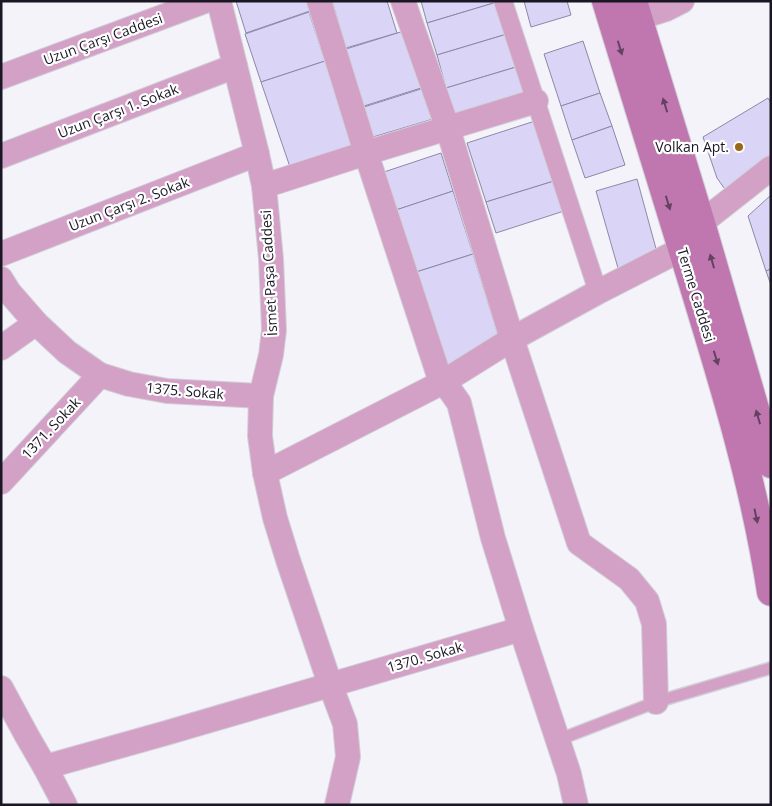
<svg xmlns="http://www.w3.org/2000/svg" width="772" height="806" font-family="'Open Sans',sans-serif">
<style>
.building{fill:#dad5f6;stroke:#8d88a7}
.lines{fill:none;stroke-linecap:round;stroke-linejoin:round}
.service-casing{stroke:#d1d0d8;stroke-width:14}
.pedestrian-casing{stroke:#d1d0d8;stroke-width:20}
.minor-casing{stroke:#d1d0d8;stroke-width:26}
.secondary-casing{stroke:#d1d0d8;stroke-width:30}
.service{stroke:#d4a1c6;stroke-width:11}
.pedestrian{stroke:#d4a1c6;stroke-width:18}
.minor{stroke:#d4a1c6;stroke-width:24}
.secondary{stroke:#c077af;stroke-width:28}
.oneway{fill:#644262}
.poi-dot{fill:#98691a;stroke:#fff;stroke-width:2}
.labels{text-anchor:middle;stroke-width:4.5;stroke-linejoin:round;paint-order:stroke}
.street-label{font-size:14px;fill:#191723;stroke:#fff}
.poi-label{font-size:14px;fill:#191723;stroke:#fff;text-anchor:end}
</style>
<rect width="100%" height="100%" fill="#f4f3fa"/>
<g class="building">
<path d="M236 1H307L310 11 246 33Z"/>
<path d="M332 1H387L397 33 346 48Z"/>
<path d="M421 1H497V2L427 23Z"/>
<path d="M524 1H567L571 15 531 27Z"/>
<path d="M497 2 507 34 437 55 427 23Z"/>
<path d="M309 12 325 61 261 82 245 34Z"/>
<path d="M407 30 424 87 364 106 346 49Z"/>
<path d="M507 34 516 67 446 88 437 55Z"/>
<path d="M583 41 600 93 561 106 544 54Z"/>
<path d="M325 61 353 146 290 167 261 82Z"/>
<path d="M516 67 526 98 456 119 446 88Z"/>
<path d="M424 88 433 119 373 137 364 107Z"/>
<path d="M600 93 612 126 572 140 561 106Z"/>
<path d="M768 98 771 103V156L727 192 717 178 703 137Z"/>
<path d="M535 121 554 181 486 202 467 143Z"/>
<path d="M612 126 625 165 585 178 572 140Z"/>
<path d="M441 153 453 191 393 211 381 173Z"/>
<path d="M637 179 658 256 618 268 596 191Z"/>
<path d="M554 181 564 211 496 233 486 202Z"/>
<path d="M453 191 473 254 413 273 393 211Z"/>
<path d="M771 195V269L766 271 748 216Z"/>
<path d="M473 254 500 341 447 373 413 273Z"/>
<path d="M771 269V285L766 271Z"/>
</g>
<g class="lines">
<g class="service-casing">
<path id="service" d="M558 740 656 702 771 668"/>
</g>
<g class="pedestrian-casing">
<path id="pedestrian" d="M503 1 598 292"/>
</g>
<g class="minor-casing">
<g id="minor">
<path d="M219 1 257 154 264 186 271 259 274 330 271 355 261 396 260 436 265 473 275 518 288 560 330 684 345 724 348 757 337 805"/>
<path d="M319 1 366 153 438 373 459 403 493 538 521 629 569 774 576 805"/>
<path d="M403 1 448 129 512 339 579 543 629 579 647 601 654 624 656 702"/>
<path d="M638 18 666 9 682 1"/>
<path d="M1 77 205 1"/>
<path d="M1 156 235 66"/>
<path d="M264 186 366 153 536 101"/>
<path d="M701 223 771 168"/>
<path d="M1 254 257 154"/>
<path d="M1 279 9 292 36 323 67 352 100 375 129 384 167 391 261 396"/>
<path d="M1 348 36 323"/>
<path d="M265 473 443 382 512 339 598 292 682 249"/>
<path d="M1 482 100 375"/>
<path d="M1 688 27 736 45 767 166 733 521 629"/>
<path d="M45 767 65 805"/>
</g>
</g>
<g class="secondary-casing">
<g id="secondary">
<path d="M606 1C635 95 664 190 693 284 724 385 755 487 771 592"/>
<path d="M633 1 701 223 771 464"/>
</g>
</g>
<use href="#service" class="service"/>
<use href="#pedestrian" class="pedestrian"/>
<use href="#minor" class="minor"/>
<use href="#secondary" class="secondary"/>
</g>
<defs><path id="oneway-solid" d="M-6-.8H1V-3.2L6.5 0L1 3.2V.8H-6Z" transform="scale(1.25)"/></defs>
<g class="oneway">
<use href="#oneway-solid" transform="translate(620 48) rotate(73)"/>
<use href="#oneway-solid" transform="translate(665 105) rotate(-107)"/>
<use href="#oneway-solid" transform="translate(668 203) rotate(73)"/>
<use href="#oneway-solid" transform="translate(712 261) rotate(-106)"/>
<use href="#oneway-solid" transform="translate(716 358) rotate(73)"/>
<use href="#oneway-solid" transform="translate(758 417) rotate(-106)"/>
<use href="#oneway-solid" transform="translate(756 516) rotate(78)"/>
</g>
<circle class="poi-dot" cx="739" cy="147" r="5"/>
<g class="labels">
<g class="street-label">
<text transform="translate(103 39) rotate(-20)" y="5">Uzun Çarşı Caddesi</text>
<text transform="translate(118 111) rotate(-21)" y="5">Uzun Çarşı 1. Sokak</text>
<text transform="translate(129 204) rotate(-21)" y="5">Uzun Çarşı 2. Sokak</text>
<text transform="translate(269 273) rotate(-93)" y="5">İsmet Paşa Caddesi</text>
<text transform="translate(696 295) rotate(73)" y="5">Terme Caddesi</text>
<text transform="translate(185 391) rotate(5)" y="5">1375. Sokak</text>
<text transform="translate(51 428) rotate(-47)" y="5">1371. Sokak</text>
<text transform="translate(425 657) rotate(-16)" y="5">1370. Sokak</text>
</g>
<g class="poi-label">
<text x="729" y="152">Volkan Apt.</text>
</g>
</g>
<rect width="772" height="806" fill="none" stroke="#191723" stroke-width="5"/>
</svg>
